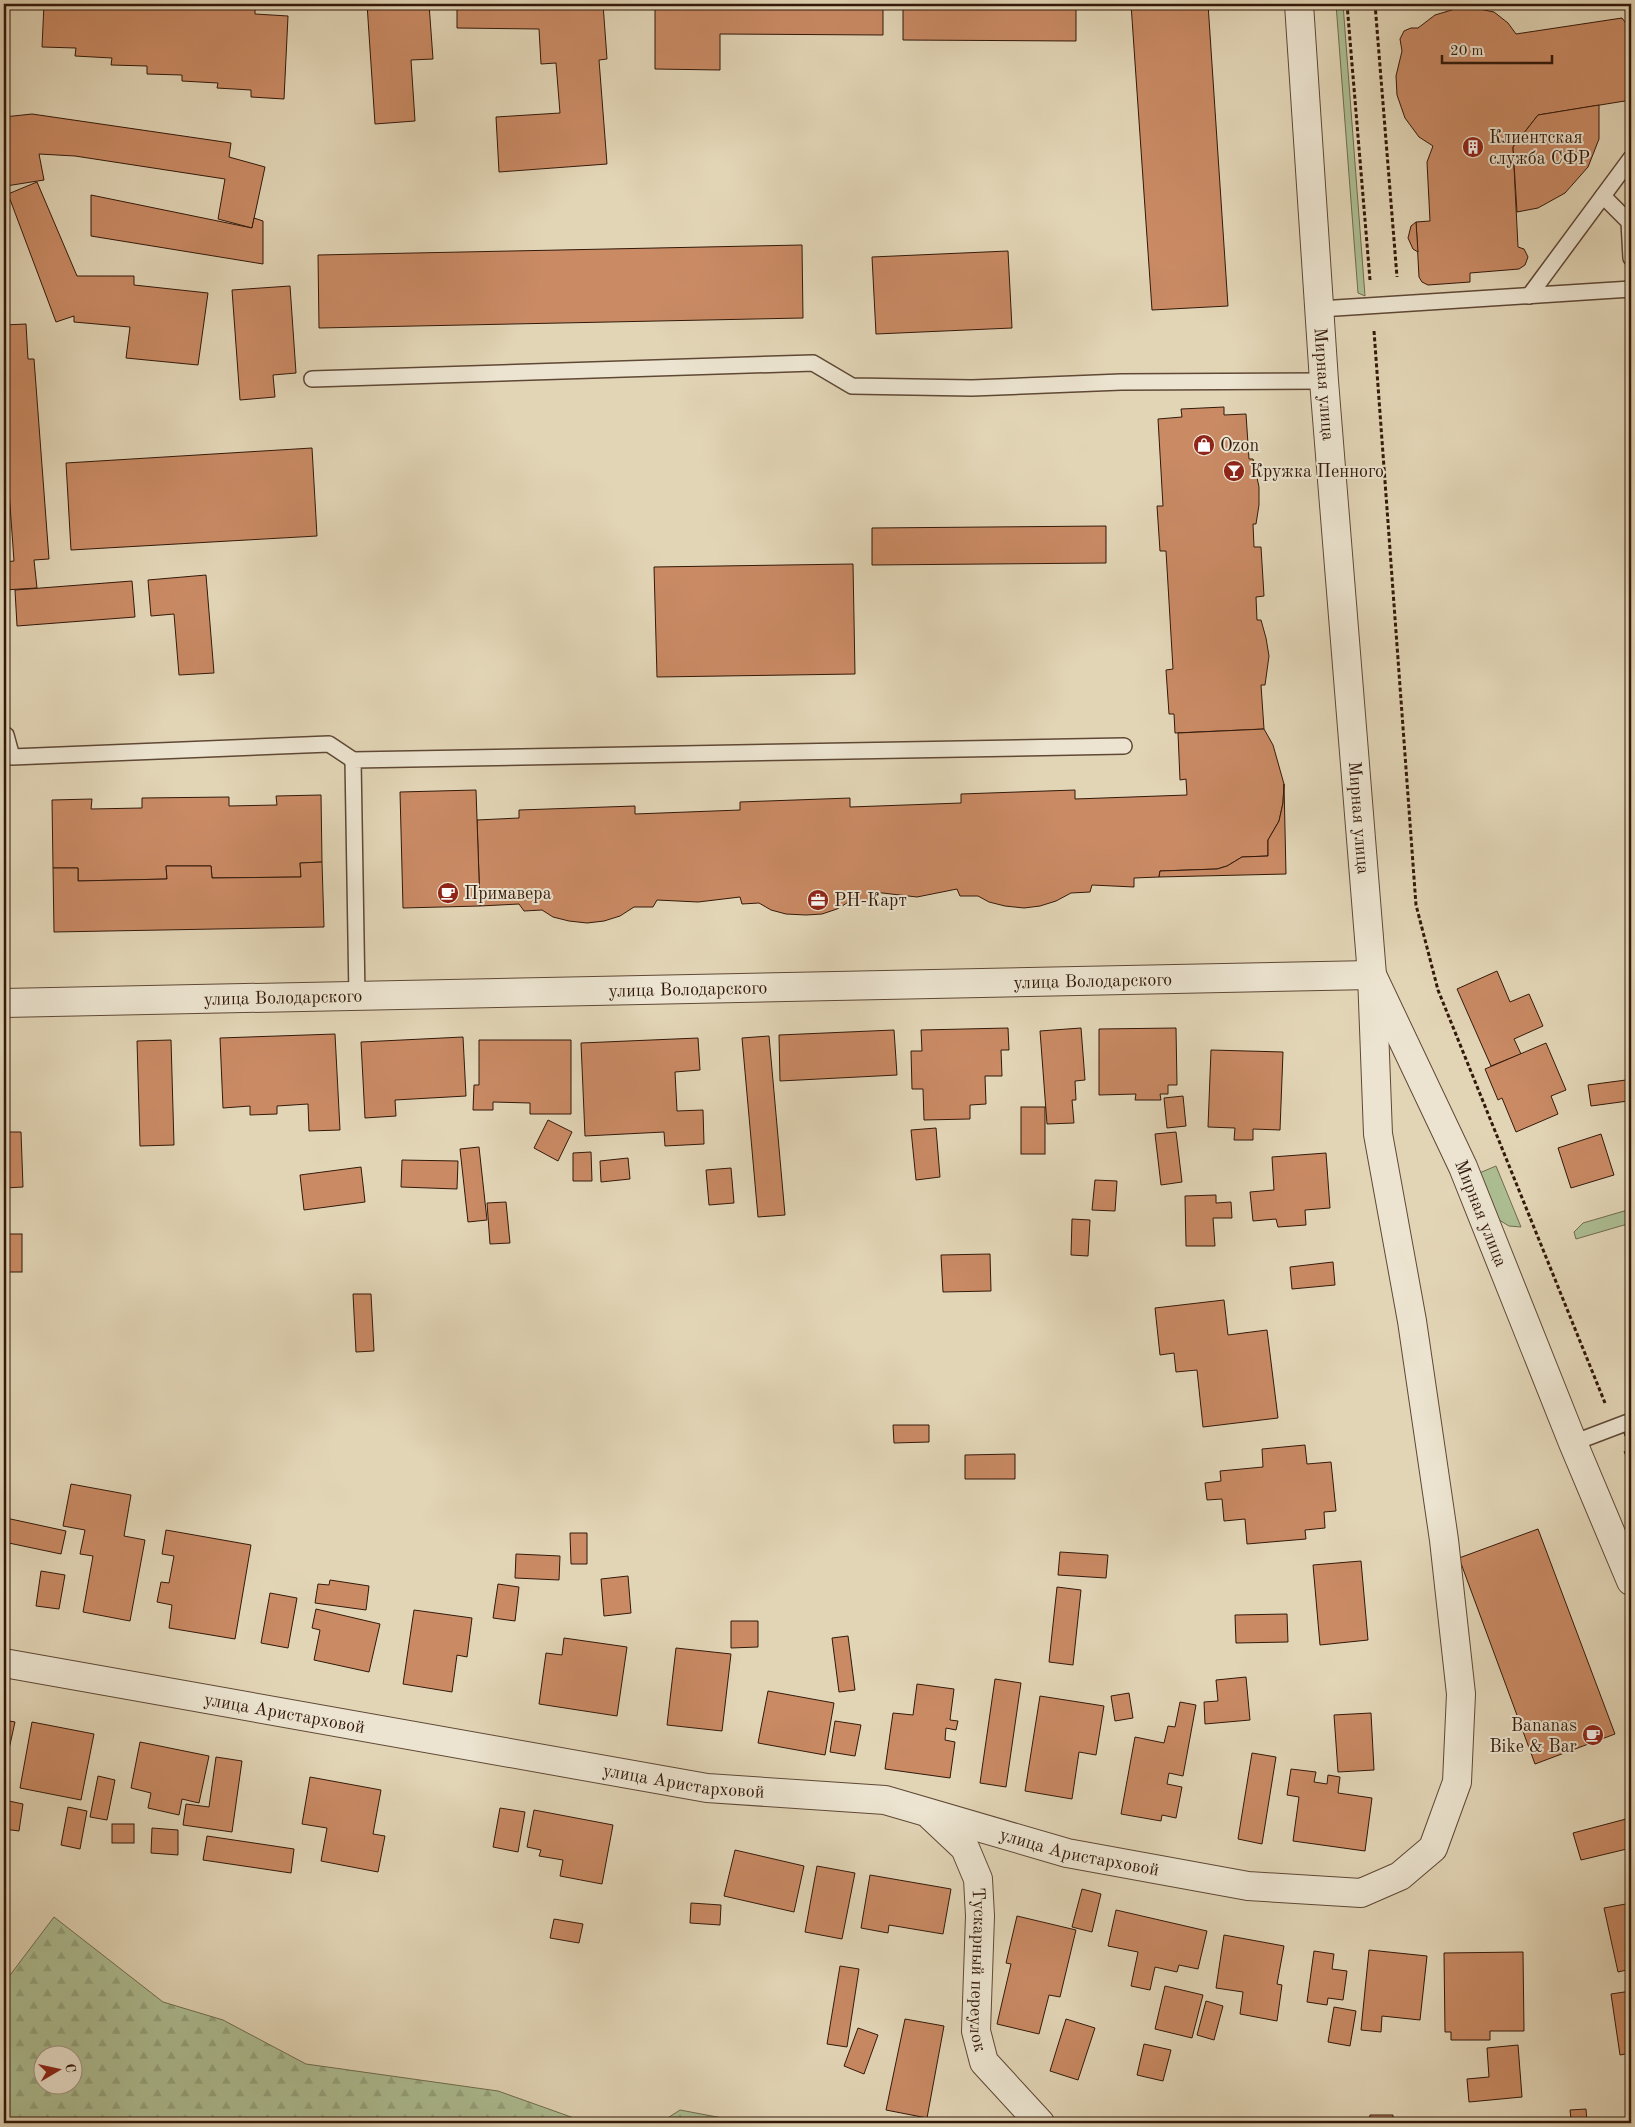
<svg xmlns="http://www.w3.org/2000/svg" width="1635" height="2127" font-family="'Old Standard TT',serif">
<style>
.green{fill:#adbe93;stroke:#706c4e}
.forest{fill:url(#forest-firs);stroke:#706c4e;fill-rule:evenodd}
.building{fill:#c98a64;stroke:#33190a}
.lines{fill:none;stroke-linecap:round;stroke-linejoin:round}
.service-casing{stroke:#5f4835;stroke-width:18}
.minor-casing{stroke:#5f4835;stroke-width:30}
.tertiary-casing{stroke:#5f4835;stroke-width:30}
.path{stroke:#33190a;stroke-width:3;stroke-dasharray:4 2.5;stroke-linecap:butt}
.service{stroke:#ece4d0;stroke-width:15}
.minor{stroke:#ece4d0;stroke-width:28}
.tertiary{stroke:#ece4d0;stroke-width:28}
.labels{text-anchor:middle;stroke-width:4;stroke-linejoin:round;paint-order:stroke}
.poi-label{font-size:18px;fill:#33190a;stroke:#ece4d0;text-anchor:start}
.street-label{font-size:18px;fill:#33190a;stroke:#ece4d0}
</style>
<defs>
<pattern id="forest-firs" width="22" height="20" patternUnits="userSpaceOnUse" patternTransform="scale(1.25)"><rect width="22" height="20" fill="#adbe93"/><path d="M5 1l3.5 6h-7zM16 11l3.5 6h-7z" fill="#95a37d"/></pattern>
</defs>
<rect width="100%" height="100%" fill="#e2d5b6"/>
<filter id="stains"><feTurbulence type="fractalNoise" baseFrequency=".004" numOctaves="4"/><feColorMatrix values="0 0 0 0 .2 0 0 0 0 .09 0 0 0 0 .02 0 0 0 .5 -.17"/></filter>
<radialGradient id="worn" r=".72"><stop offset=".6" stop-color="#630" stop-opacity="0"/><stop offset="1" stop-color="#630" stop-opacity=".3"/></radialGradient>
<g class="green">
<path d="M1336 4H1343L1365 296 1358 293Z"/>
<path d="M1496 1166 1521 1227 1509 1226 1496 1218 1477 1174Z"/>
<path d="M1631 1209V1223L1576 1239 1574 1232 1583 1223Z"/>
</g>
<g class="forest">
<path d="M54 1917 163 2002 223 2020 306 2064 498 2091 588 2123H4V1983ZM42 2054H72V2084H42Z"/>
<path d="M680 2110 749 2123H660Z"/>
</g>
<g class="building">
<path d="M44 4H221V6L255 8V14L288 16 284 99 251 97V90L217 88 218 83 182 81V75L147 74V66L111 65 112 58 75 56 76 48 42 47Z"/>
<path d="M367 4H429L433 59 411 60 415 121 375 124Z"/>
<path d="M457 4H603L607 59 599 60 607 164 499 172 496 117 560 113 556 63 541 64 539 29 457 28Z"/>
<path d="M655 4H883V35L720 34V70L655 69Z"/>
<path d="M903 4H1076V41L903 40Z"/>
<path d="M1131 4H1208L1228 306 1152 310Z"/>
<path d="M1474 8 1494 12 1508 23 1516 34 1622 18 1631 30V100L1538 115 1513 147 1518 247 1524 249 1528 257 1525 265 1519 269 1470 273V282L1428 285 1422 282 1419 277 1416 222 1430 221 1427 162 1433 146 1419 137 1405 118 1397 95 1396 76 1402 51 1400 39 1404 31 1411 28H1418L1435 15 1455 9Z"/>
<path d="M1599 105V139L1588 167 1565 193 1538 208 1517 212 1513 147 1538 115Z"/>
<path d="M32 114 231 143 229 157 265 167 252 228 218 219 225 179 75 156 39 154 44 180 6 186 4 174V117Z"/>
<path d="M37 182 77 276H134V285L208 293 198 365 126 358 130 327 74 322V316L56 322 8 194Z"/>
<path d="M91 195 252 228 254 218 263 221V264L91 236Z"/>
<path d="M1416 222 1418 252 1413 249 1408 238 1411 226Z"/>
<path d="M802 245 803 318 319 328 318 255Z"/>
<path d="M1008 251 1012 328 876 334 872 257Z"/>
<path d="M290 286 296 373 273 375 275 397 240 400 232 290Z"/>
<path d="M26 324 28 359H34L49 559 34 560 37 588 4 590V562L14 561 4 421V325Z"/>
<path d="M1224 407V415L1246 414 1249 459H1253L1259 487V505L1256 524H1253L1254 547H1261L1264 596 1256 597 1257 620H1261L1266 638 1269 656 1265 685H1261L1264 729 1175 733 1174 714H1169L1166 670 1173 669 1166 551H1160L1157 506H1163L1158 419 1182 417 1181 409Z"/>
<path d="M312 448 317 536 71 550 66 463Z"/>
<path d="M1106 526V563L872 565V528Z"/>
<path d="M853 564 855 674 657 677 654 567Z"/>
<path d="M206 575 214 673 179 675 174 614 151 616 148 580Z"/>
<path d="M132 581 135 617 17 626 15 590Z"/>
<path d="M1264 729 1273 745 1284 784 1283 803 1279 821 1268 840V856L1242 857 1227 866 1217 869 1160 871 1159 877 1134 878V887L1092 885 1090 892 1071 893 1056 901 1040 906 1024 908 1005 906 989 902 978 896H960L957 889 917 897 874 892 872 900H852L837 909 822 914 806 915 786 914 771 910 759 903 742 904 740 897 698 902 657 900 653 907H634L620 916 604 921 587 923 569 921 553 917 542 910 524 911 519 904 480 906 477 820 519 818V810L635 806V814L740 810V802L850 798V807L961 803V794L1075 790V799L1187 795 1186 779 1180 780 1178 733Z"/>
<path d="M1284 784 1286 874 1159 877 1160 871 1217 869 1227 866 1242 857 1268 856V840L1279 821 1283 803Z"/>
<path d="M476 790 480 906 403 908 400 792Z"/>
<path d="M321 795 322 862 300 863 301 877 212 878 211 866H166L167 879 78 881V868H53L52 800 92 799 91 809 142 808V798L229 797V806L277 805 276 796Z"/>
<path d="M322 862 324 927 54 932 53 868H78V881L167 879 166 866H211L212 878 301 877 300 863Z"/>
<path d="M1497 971 1510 1002 1529 994 1543 1026 1514 1039 1521 1054 1491 1066 1457 989Z"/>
<path d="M1008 1028 1009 1050H1001L1002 1076H985L986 1104 970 1105V1119L924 1120 923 1089H912L911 1051H922L921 1030Z"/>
<path d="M1081 1028 1085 1080 1075 1081 1076 1100H1072L1074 1123 1047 1124 1040 1031Z"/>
<path d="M1176 1028 1177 1085H1168V1094H1160L1161 1100H1135L1136 1094 1099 1095V1029Z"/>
<path d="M894 1030 897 1075 780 1081 779 1035Z"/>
<path d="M335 1034 340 1130 309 1131 308 1104 277 1106V1114L250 1115V1106L223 1108 220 1038Z"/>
<path d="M769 1036 785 1215 758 1217 742 1038Z"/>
<path d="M463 1037 466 1096 395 1100 396 1116 365 1118 361 1042Z"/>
<path d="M698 1038 700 1070 675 1072 677 1111 703 1110 704 1144 665 1146 664 1132 585 1136 581 1043Z"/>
<path d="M171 1040 174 1145 140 1146 137 1041Z"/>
<path d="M479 1040H571V1114H530V1103L493 1102V1110H473L474 1085H479Z"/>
<path d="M1546 1043 1566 1090 1551 1096 1558 1114 1516 1132 1502 1098 1498 1100 1485 1069Z"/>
<path d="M1211 1050 1283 1052 1280 1130 1253 1129V1140H1234L1235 1128 1208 1127Z"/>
<path d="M1626 1080 1628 1101 1591 1106 1588 1085Z"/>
<path d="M1183 1096 1186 1126 1167 1128 1164 1098Z"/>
<rect x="1021" y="1107" width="24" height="47"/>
<path d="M548 1120 572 1132 558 1161 534 1148Z"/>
<path d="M936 1128 940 1177 916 1180 911 1130Z"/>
<path d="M4 1132H21L23 1187 5 1188 6 1216H4Z"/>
<path d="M1176 1132 1182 1182 1161 1185 1155 1134Z"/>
<path d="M1601 1134 1614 1175 1571 1188 1558 1148Z"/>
<path d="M479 1147 487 1220 468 1222 460 1149Z"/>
<path d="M591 1152 592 1181H573V1153Z"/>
<path d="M1326 1153 1330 1208 1305 1210 1306 1225 1278 1227 1276 1219 1253 1221 1250 1192 1274 1190 1272 1157Z"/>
<path d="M628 1158 630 1179 601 1182 600 1161Z"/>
<path d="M402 1160 458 1161 457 1189 401 1187Z"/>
<path d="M361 1167 365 1202 304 1210 300 1175Z"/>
<path d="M731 1168 734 1203 709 1205 706 1170Z"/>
<path d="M1095 1180 1117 1181 1115 1211 1092 1210Z"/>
<path d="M1216 1195V1203L1231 1202 1232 1218H1213L1215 1246H1186L1185 1196Z"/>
<path d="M506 1202 510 1243 490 1244 487 1203Z"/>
<path d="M1072 1219 1090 1220 1088 1256 1071 1255Z"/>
<rect x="4" y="1234" width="18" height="38"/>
<path d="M990 1254 991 1291 943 1292 941 1255Z"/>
<path d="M1333 1262 1335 1285 1292 1289 1290 1267Z"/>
<path d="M353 1294H371L374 1351 356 1352Z"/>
<path d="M1224 1300 1228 1335 1267 1330 1278 1418 1203 1427 1197 1370 1176 1372 1174 1353 1160 1355 1155 1308Z"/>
<path d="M893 1425H929V1442L894 1443Z"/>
<path d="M1631 1428V1450L1623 1431Z"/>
<path d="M1305 1445 1307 1464 1331 1462 1336 1511 1324 1512 1325 1528 1305 1530 1306 1539 1247 1544 1245 1519 1224 1521 1222 1499 1207 1500 1205 1483 1221 1481 1220 1471 1263 1467 1262 1449Z"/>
<path d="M1015 1454V1479H965V1455Z"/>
<path d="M71 1484 131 1495 124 1536 145 1540 130 1621 83 1612 93 1556 80 1554 85 1530 63 1526Z"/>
<path d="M6 1518 66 1531 61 1554 4 1542Z"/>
<path d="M1538 1529 1615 1734 1535 1764 1459 1558Z"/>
<path d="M166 1530 251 1545 235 1639 169 1628 172 1605 157 1602 161 1582 169 1583 174 1556 162 1554Z"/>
<path d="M570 1533H587V1564H571Z"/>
<path d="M1060 1552 1108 1555 1106 1578 1058 1575Z"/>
<path d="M516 1554 560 1556 559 1580 515 1578Z"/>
<path d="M1361 1561 1368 1640 1320 1645 1313 1565Z"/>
<path d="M41 1571 65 1575 59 1609 36 1606Z"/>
<path d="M628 1576 631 1613 604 1616 601 1579Z"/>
<path d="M330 1580 369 1586 366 1610 315 1603 318 1584 329 1585Z"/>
<path d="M498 1584 519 1587 515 1621 493 1618Z"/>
<path d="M1057 1587 1081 1590 1073 1665 1049 1662Z"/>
<path d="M270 1593 297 1598 288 1648 261 1643Z"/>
<path d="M316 1609 380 1624 369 1672 314 1660 320 1630 312 1628Z"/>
<path d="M414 1610 472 1618 467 1657 457 1655 452 1692 403 1684Z"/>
<path d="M1287 1614 1288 1642 1236 1643 1235 1615Z"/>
<path d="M731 1621H758V1647L731 1648Z"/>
<path d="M848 1636 855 1690 839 1692 832 1638Z"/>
<path d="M564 1638 627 1647 617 1716 539 1704 546 1653 562 1655Z"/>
<path d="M676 1648 731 1654 722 1731 667 1725Z"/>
<path d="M1246 1677 1250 1720 1205 1724 1204 1702 1218 1701 1216 1680Z"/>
<path d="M995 1679 1021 1683 1006 1787 980 1783Z"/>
<path d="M917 1684 954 1689 950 1720 958 1721 956 1730 946 1728 945 1740 955 1742 950 1778 885 1769 893 1713 913 1715Z"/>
<path d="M768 1691 834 1703 825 1755 758 1743Z"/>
<path d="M1129 1693 1133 1718 1115 1721 1111 1696Z"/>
<path d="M1040 1696 1104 1706 1096 1755 1079 1752 1072 1799 1025 1791Z"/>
<path d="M1180 1702 1196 1705 1183 1776 1169 1773 1167 1784 1182 1787 1176 1818 1162 1815 1161 1821 1121 1814 1135 1737 1164 1743 1168 1726 1175 1727Z"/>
<path d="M1371 1713 1374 1770 1338 1772 1334 1715Z"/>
<path d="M4 1720 15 1722 9 1749 4 1748Z"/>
<path d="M835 1721 861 1725 855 1756 830 1752Z"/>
<path d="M32 1722 94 1734 81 1800 20 1788Z"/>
<path d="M140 1742 209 1756 199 1803 182 1799 179 1815 148 1808 151 1793 131 1788Z"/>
<path d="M1252 1753 1276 1757 1262 1844 1238 1839Z"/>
<path d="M216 1757 242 1761 232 1832 183 1825 186 1804 209 1807Z"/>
<path d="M1291 1769 1316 1772 1314 1782 1327 1784 1328 1775 1340 1777 1338 1793 1372 1798 1365 1851 1293 1841 1299 1797 1287 1795Z"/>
<path d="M98 1776 115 1780 107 1820 90 1817Z"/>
<path d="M310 1777 381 1790 373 1834 385 1836 378 1872 321 1861 327 1828 302 1824Z"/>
<path d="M4 1800 23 1804 19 1831 4 1829Z"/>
<path d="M68 1807 87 1811 80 1849 61 1845Z"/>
<path d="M500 1808 525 1812 518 1852 493 1847Z"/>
<path d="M534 1810 613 1825 602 1884 560 1876 563 1860 539 1856 541 1850 527 1847Z"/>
<path d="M1626 1819 1631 1848 1581 1860 1573 1833Z"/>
<rect x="112" y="1824" width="22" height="19"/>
<path d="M152 1828 178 1830V1855L151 1853Z"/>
<path d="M207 1836 294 1849 291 1873 203 1860Z"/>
<path d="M735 1850 804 1866 794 1912 724 1896Z"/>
<path d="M817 1866 855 1873 842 1939 805 1932Z"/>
<path d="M870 1875 951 1889 943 1934 889 1925 888 1933 861 1928Z"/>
<path d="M1082 1889 1101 1894 1092 1932 1072 1927Z"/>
<path d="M691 1903 721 1905 720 1925 690 1923Z"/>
<path d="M1631 1903V1969L1618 1972 1604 1908Z"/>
<path d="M1116 1910 1207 1931 1198 1969 1179 1965 1177 1972 1155 1967 1150 1990 1131 1986 1138 1952 1108 1946Z"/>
<path d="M1017 1916 1076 1930 1060 1997 1049 1995 1039 2034 997 2024 1011 1964 1006 1963Z"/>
<path d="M554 1919 583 1924 579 1943 550 1938Z"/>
<path d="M1224 1935 1284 1946 1277 1984 1282 1985 1277 2021 1240 2014 1243 1992 1216 1988Z"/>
<path d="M1369 1950 1427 1956 1420 2020 1382 2016 1381 2032 1361 2030Z"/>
<path d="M1314 1951 1334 1954 1332 1969 1347 1971 1343 2000 1328 1998 1327 2005 1307 2002Z"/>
<path d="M1523 1952 1524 2031H1490V2040H1451V2032H1445L1444 1953Z"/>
<path d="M840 1966 859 1969 847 2047 827 2044Z"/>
<path d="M1165 1986 1203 1995 1192 2038 1155 2029Z"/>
<path d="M1631 1991V2053L1620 2055 1611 1994Z"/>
<path d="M1206 2001 1223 2006 1214 2040 1197 2035Z"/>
<path d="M1334 2007 1356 2011 1350 2046 1328 2042Z"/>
<path d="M905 2019 944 2026 927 2118 886 2110Z"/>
<path d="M1066 2019 1095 2028 1078 2080 1050 2071Z"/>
<path d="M858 2028 878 2035 864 2074 844 2066Z"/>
<path d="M1144 2044 1171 2050 1163 2081 1137 2075Z"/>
<path d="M1518 2045 1522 2097 1469 2102 1467 2079 1489 2077 1487 2048Z"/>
<path d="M1631 2105V2123H1628L1626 2106Z"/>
<path d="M1586 2109 1587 2123H1548V2121L1571 2119 1570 2110Z"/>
<path d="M1370 2115H1393V2123H1369Z"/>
</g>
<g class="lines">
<g class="service-casing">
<g id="service">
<path d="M1603 196 1629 222 1631 258"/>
<path d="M1529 296 1631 158"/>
<path d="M1320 309 1631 289"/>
<path d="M312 379 813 363 852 386 972 388 1121 382 1324 381"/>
<path d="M6 735 12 757 329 744 353 760"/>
<path d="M357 997 353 760 1124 746"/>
<path d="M1573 1443 1631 1421"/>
</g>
</g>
<g class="minor-casing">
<g id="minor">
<path id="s1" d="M4 1663 707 1788 885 1800 1067 1853 1248 1886 1361 1893 1400 1876 1433 1848 1457 1782 1461 1694 1444 1540 1412 1321 1378 1134 1372 975"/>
<path id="s2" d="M931 1816 965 1848 978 1879 980 1916 976 2031 984 2062 1040 2123"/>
</g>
</g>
<g class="tertiary-casing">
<g id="tertiary">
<path id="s3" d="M1299 4 1324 381 1372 975 1463 1167 1573 1443 1631 1581"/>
<path id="s4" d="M4 1003 1372 975"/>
</g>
</g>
<g class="path">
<path d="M1347 4 1370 280"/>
<path d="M1375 4 1397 277"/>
<path d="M1374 331 1416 905 1438 990 1605 1403"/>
<path d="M1625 1451 1631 1466"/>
</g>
<use href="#service" class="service"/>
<use href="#minor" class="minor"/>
<use href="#tertiary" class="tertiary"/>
</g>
<defs>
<g id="building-disc" transform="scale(1.125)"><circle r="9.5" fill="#8f2418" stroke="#ece4d0"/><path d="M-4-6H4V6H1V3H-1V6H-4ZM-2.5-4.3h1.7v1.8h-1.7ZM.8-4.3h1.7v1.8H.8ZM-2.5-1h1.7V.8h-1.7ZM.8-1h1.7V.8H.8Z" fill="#fff"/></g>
<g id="shop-disc" transform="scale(1.125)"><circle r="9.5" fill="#8f2418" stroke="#ece4d0"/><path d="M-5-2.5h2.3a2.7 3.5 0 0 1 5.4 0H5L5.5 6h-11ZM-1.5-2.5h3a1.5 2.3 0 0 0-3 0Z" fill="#fff"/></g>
<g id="bar-disc" transform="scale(1.125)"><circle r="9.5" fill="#8f2418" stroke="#ece4d0"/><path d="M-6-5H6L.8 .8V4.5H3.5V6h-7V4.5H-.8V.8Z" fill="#fff"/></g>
<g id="cafe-disc" transform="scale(1.125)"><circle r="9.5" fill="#8f2418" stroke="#ece4d0"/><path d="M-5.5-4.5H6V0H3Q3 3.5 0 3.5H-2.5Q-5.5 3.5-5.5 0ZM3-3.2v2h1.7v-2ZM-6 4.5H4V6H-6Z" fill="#fff"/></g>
<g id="office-disc" transform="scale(1.125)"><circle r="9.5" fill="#8f2418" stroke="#ece4d0"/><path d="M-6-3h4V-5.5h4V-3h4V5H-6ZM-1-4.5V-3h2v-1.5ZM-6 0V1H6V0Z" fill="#fff"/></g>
</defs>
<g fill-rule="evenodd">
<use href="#building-disc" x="1473" y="147"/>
<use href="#shop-disc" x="1204" y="445"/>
<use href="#bar-disc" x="1234" y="471"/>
<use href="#cafe-disc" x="448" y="893"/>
<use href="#office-disc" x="818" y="900"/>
<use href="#cafe-disc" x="1593" y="1735"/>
</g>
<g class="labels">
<g class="poi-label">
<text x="1489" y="143">Клиентская<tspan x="1489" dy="21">служба СФР</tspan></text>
<text x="1220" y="451">Ozon</text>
<text x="1250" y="477">Кружка Пенного</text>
<text x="464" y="899">Примавера</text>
<text x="834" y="906">РН-Карт</text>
<text x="1577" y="1731" text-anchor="end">Bananas<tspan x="1577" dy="21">Bike &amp; Bar</tspan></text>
</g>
<g class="street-label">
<text dy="6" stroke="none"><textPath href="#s3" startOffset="381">Мирная улица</textPath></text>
<text dy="6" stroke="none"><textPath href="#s3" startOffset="816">Мирная улица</textPath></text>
<text dy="6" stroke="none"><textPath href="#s4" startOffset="1089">улица Володарского</textPath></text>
<text dy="6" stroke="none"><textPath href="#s4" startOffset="684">улица Володарского</textPath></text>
<text dy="6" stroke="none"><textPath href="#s4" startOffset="279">улица Володарского</textPath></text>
<text dy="6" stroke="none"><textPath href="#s3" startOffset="1236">Мирная улица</textPath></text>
<text dy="6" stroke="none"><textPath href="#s1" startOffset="285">улица Аристарховой</textPath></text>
<text dy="6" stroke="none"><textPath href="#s1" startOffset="690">улица Аристарховой</textPath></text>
<text dy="6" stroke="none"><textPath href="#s1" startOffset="1094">улица Аристарховой</textPath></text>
<text dy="6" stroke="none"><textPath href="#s2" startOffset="171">Тускарный переулок</textPath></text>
</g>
</g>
<rect width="1635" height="2127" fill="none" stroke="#e2d5b6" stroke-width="20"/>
<rect x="5" y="5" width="1625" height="2117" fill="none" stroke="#33190a" stroke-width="2.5"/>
<rect x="10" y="10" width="1615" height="2107" fill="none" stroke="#33190a"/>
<g transform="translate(58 2070) rotate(81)"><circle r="24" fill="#ece4d0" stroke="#a29381"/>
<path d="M0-4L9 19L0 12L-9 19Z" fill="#8f2418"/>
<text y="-8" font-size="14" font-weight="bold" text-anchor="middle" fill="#33190a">С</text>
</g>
<path d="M1442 55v8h110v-8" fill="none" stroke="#33190a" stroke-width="2.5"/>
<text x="1450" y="55" font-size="15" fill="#33190a" stroke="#ece4d0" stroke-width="4" paint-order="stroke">20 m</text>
<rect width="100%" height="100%" filter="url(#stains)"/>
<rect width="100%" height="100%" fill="url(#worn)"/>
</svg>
